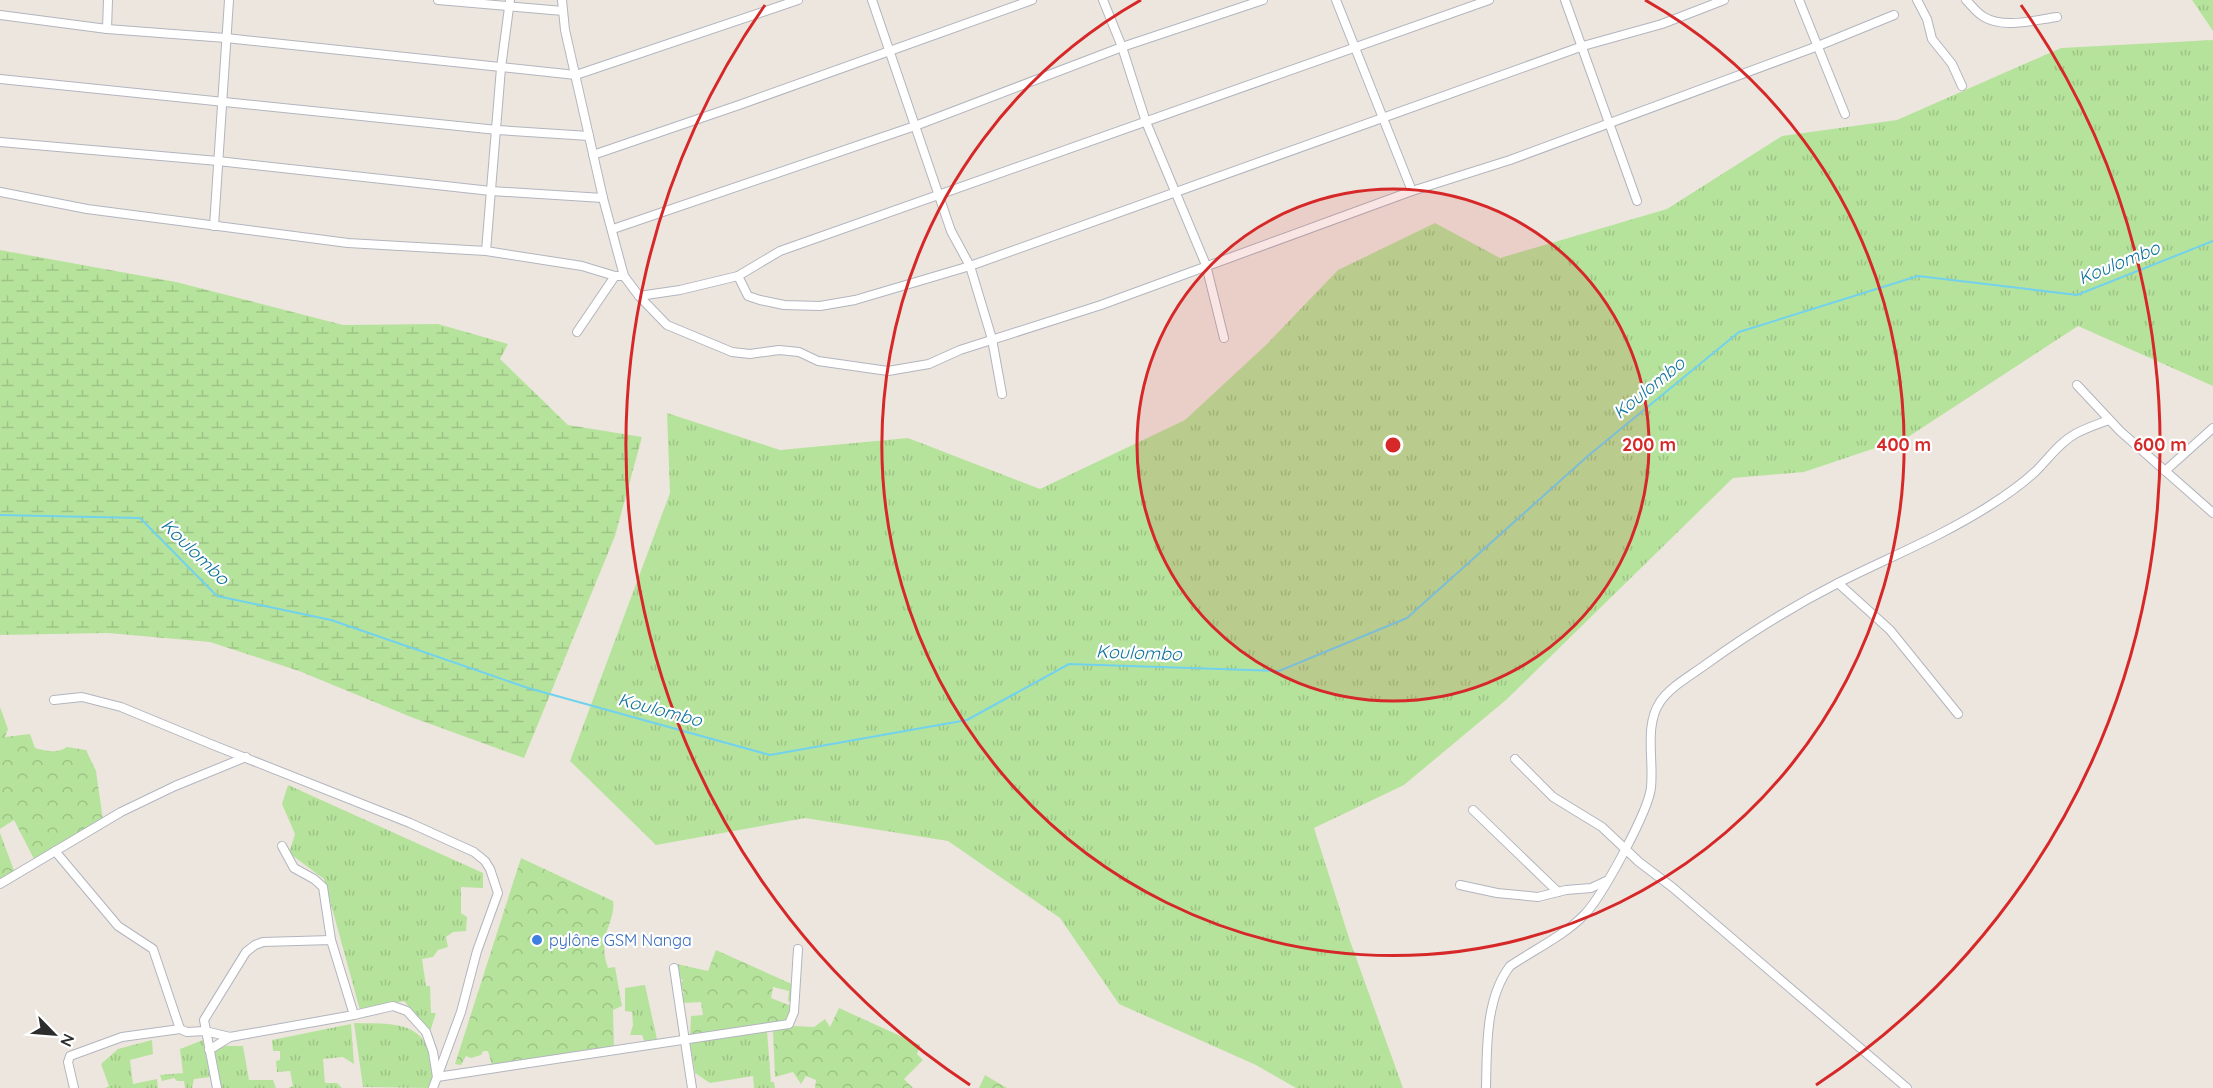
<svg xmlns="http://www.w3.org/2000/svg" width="2213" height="1088" font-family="Quicksand,sans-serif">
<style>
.grass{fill:url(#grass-tufts)}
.forest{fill:url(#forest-crowns)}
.wetland{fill:url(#wetland-marsh)}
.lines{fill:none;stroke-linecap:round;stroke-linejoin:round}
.stream{stroke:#72d2ee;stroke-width:2}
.street-casing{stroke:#b2b5bf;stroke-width:10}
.street{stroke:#fff;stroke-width:8}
.ring{fill:none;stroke:#d62828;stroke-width:3}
.shop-dot{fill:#3f7fe0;stroke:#fff;stroke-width:2}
.labels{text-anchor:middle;stroke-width:4.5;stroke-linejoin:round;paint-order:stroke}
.shop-label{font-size:16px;fill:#366cbe;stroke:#fff;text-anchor:start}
.water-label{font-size:18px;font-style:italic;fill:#0e729d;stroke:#fff}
.centre{fill:#d62828;stroke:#fff;stroke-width:3}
.ring-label{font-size:18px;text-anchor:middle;font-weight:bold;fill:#d62828;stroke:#fff;stroke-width:4.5;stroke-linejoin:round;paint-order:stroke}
</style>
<defs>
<pattern id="grass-tufts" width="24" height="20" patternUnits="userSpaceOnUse" patternTransform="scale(1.5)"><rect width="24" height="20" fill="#b6e39b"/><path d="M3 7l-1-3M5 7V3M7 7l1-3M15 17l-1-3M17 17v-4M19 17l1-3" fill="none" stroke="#9dc386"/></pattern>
<pattern id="forest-crowns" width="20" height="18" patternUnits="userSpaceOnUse" patternTransform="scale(1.5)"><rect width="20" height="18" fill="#b6e39b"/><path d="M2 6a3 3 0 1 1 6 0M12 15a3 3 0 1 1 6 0" fill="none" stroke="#9dc386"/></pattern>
<pattern id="wetland-marsh" width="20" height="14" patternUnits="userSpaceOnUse" patternTransform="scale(1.5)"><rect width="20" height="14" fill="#b6e39b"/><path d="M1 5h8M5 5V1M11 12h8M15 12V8" fill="none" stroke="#9dc386"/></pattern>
</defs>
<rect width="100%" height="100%" fill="#ede6de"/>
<g class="grass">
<path d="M2192 0H2213V31Z"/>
<path d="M2213 40V386L2078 326 1908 437 1804 472 1733 478 1506 700 1404 785 1314 828 1350 941 1403 1088H1296L1256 1065 1119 1004 1060 918 948 841 805 818 656 845 570 761 670 493 667 413 780 450 908 438 1040 489 1185 420 1267 344 1338 270 1435 223 1500 258 1667 209 1782 136 1897 120 2061 48Z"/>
<path d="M288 785 483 873V888L461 887V913L467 917 466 931 453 932 446 937 448 947 438 950 433 957 422 959 426 986H430L431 1013H436L430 1032 404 1001 360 1010 324 879 289 853 295 834 282 804Z"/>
<path d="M645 985 657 1039 645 1043 642 1035H630L633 1025 632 1012 625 1011V988Z"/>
<path d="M354 1023C386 1024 425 1019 431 1060 433 1070 434 1078 430 1088L363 1087Z"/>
<path d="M351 1024 354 1064 343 1057 323 1059 325 1083H337L342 1088H288L293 1086 290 1071 277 1072 276 1061 280 1060V1051H273L272 1040Z"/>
<path d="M767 1031 771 1082H774L775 1088H754L753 1076 710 1083 695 1073 690 1042Z"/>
<path d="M152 1040 153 1054 130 1060 133 1084 157 1079 158 1088H105L109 1086 101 1064 118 1049Z"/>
<path d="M203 1040 210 1077 194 1079 192 1088H185L184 1081H177L174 1078 162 1081 160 1075 183 1073 180 1049Z"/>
<path d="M220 1046H243L249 1080H273L276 1088H221L212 1051Z"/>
</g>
<g class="forest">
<path d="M0 707 8 729 5 737 30 734 35 748C47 751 57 754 67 747L86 750 96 771 103 820 34 859 14 820 0 829Z"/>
<path d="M0 833 15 873 0 882Z"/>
<path d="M521 858 613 901C615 912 609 924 606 934 603 946 604 957 608 968L615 967 622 1006 613 1010 614 1049 492 1066 488 1051H483L481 1055 471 1058 466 1056 461 1065 455 1064Z"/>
<path d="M716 950 794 985 793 1003 788 1001 789 991 773 987 771 998 791 1006 786 1022 690 1037 691 1016 703 1015 701 1002 683 1003 681 994 684 993 680 984 683 980 678 978 677 964 708 971Z"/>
<path d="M839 1008 920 1045 917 1054 923 1060 904 1079 913 1088H815L816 1080 806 1076 801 1084 793 1072 775 1077 773 1031 795 1026 814 1027 825 1019 830 1027Z"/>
<path d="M985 1075 1007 1088H979Z"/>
</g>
<path class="wetland" d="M0 250 176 282 343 325 438 324 508 344 500 359 568 425 642 437 615 536 524 758 411 717 299 671 210 642 108 633 0 635Z"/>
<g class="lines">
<path class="stream" d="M0 515 140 518 217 596 331 620 528 688 770 755 967 720 1069 664 1279 671 1407 618 1589 455 1739 332 1918 276 2077 295 2213 241"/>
<g class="street-casing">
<g id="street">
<path d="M438 0 563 11"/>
<path d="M562 0 565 30 603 198 624 276 639 296 667 325 732 352 750 354 779 350 799 352 818 361 888 371 929 364 960 350 1101 305 1412 191 1510 160 1818 46 1894 15"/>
<path d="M872 0 951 231 970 266 992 339 1002 394"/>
<path d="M1103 0 1122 47 1146 122 1206 265 1224 338"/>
<path d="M1336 0 1412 191"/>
<path d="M1565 0 1637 201"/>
<path d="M1799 0 1845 114"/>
<path d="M1917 0 1927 19 1932 39 1952 64 1962 86"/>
<path d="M1966 0C1972 6 1977 13 1984 17 2004 29 2035 20 2057 17"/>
<path d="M0 15 107 29 226 38 576 75 798 0"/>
<path d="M107 29 108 0"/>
<path d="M0 79 497 130 589 136"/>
<path d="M0 142 218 161 491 191 603 198"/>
<path d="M593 155 742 104 1032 0"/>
<path d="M0 192 87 209 348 243 486 251 582 266 615 276H624"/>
<path d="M214 226 229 0"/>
<path d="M613 229 915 126 1122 47 1263 0"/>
<path d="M486 251 501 68 510 0"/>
<path d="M738 276 748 296 760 300 784 305 820 306 855 300 970 266 1583 46 1662 24 1724 0"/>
<path d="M639 296 680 290 738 276 780 251 1489 0"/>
<path d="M577 332 615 276"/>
<path d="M2077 385 2120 431 2213 513"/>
<path d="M2165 471 2213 428"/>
<path d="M1838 583 1890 630 1958 714"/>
<path d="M54 700 82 697 121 707 213 745 410 823 474 852 485 861 490 869 498 893 477 951 461 1012 433 1088"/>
<path d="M1515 759 1553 797 1602 827 1639 862 1672 887 1907 1088"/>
<path d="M1473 810 1558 892"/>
<path d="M282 846 294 868 314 879 323 887 331 940"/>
<path d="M55 851 118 926 153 949 180 1029"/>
<path d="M0 884 121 812 175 786 246 757"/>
<path d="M1460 885 1497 893 1538 897 1566 890 1591 888 1606 881"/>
<path d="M674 968 692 1088"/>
<path d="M209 1050 230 1037"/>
<path d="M74 1088 68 1062 70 1056 122 1037 180 1029 187 1032 205 1031 230 1037 354 1015 393 1006 407 1011 426 1032 433 1052 437 1077 789 1024 794 1012 798 949"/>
<path d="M217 1088 204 1020 246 952 255 945 263 942 331 940 354 1015"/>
<path d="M1486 1088C1487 1048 1485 999 1510 966 1535 949 1564 936 1585 914 1602 896 1649 811 1651 787 1654 760 1644 726 1660 702 1670 687 1690 676 1705 665 1748 634 1793 606 1840 582 1890 557 1942 536 1989 506 2005 496 2022 484 2036 471 2049 458 2059 443 2075 434 2086 428 2098 424 2109 420"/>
</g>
</g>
<use href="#street" class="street"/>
</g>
<circle cx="1393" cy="445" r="256" fill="#d62828" fill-opacity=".12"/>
<g class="ring">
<circle cx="1393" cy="445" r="256"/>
<path d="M1645 0A511 511 0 1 1 1141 0"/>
<path d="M970 1085A767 767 0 0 1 765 5M2021 5A767 767 0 0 1 1816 1085"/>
</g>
<circle class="shop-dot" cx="537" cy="940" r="6"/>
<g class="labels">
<g class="shop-label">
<text x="549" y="946">pylône GSM Nanga</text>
</g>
<g class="water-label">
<text transform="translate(2119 263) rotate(-22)" y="6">Koulombo</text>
<text transform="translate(1649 388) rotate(-39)" y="6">Koulombo</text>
<text transform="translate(195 552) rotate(44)" y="6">Koulombo</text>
<text transform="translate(1139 653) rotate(2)" y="6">Koulombo</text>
<text transform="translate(660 710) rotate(15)" y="6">Koulombo</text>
</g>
</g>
<circle cx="1393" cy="445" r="9" class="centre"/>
<g class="ring-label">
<text x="1649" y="451">200 m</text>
<text x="1904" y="451">400 m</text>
<text x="2160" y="451">600 m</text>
</g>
<g transform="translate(54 1034) rotate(115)" stroke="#ffffff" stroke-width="4.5" paint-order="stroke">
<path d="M0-4.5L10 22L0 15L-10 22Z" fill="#2c2c2c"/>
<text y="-9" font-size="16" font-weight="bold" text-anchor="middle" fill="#2c2c2c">N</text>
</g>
</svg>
